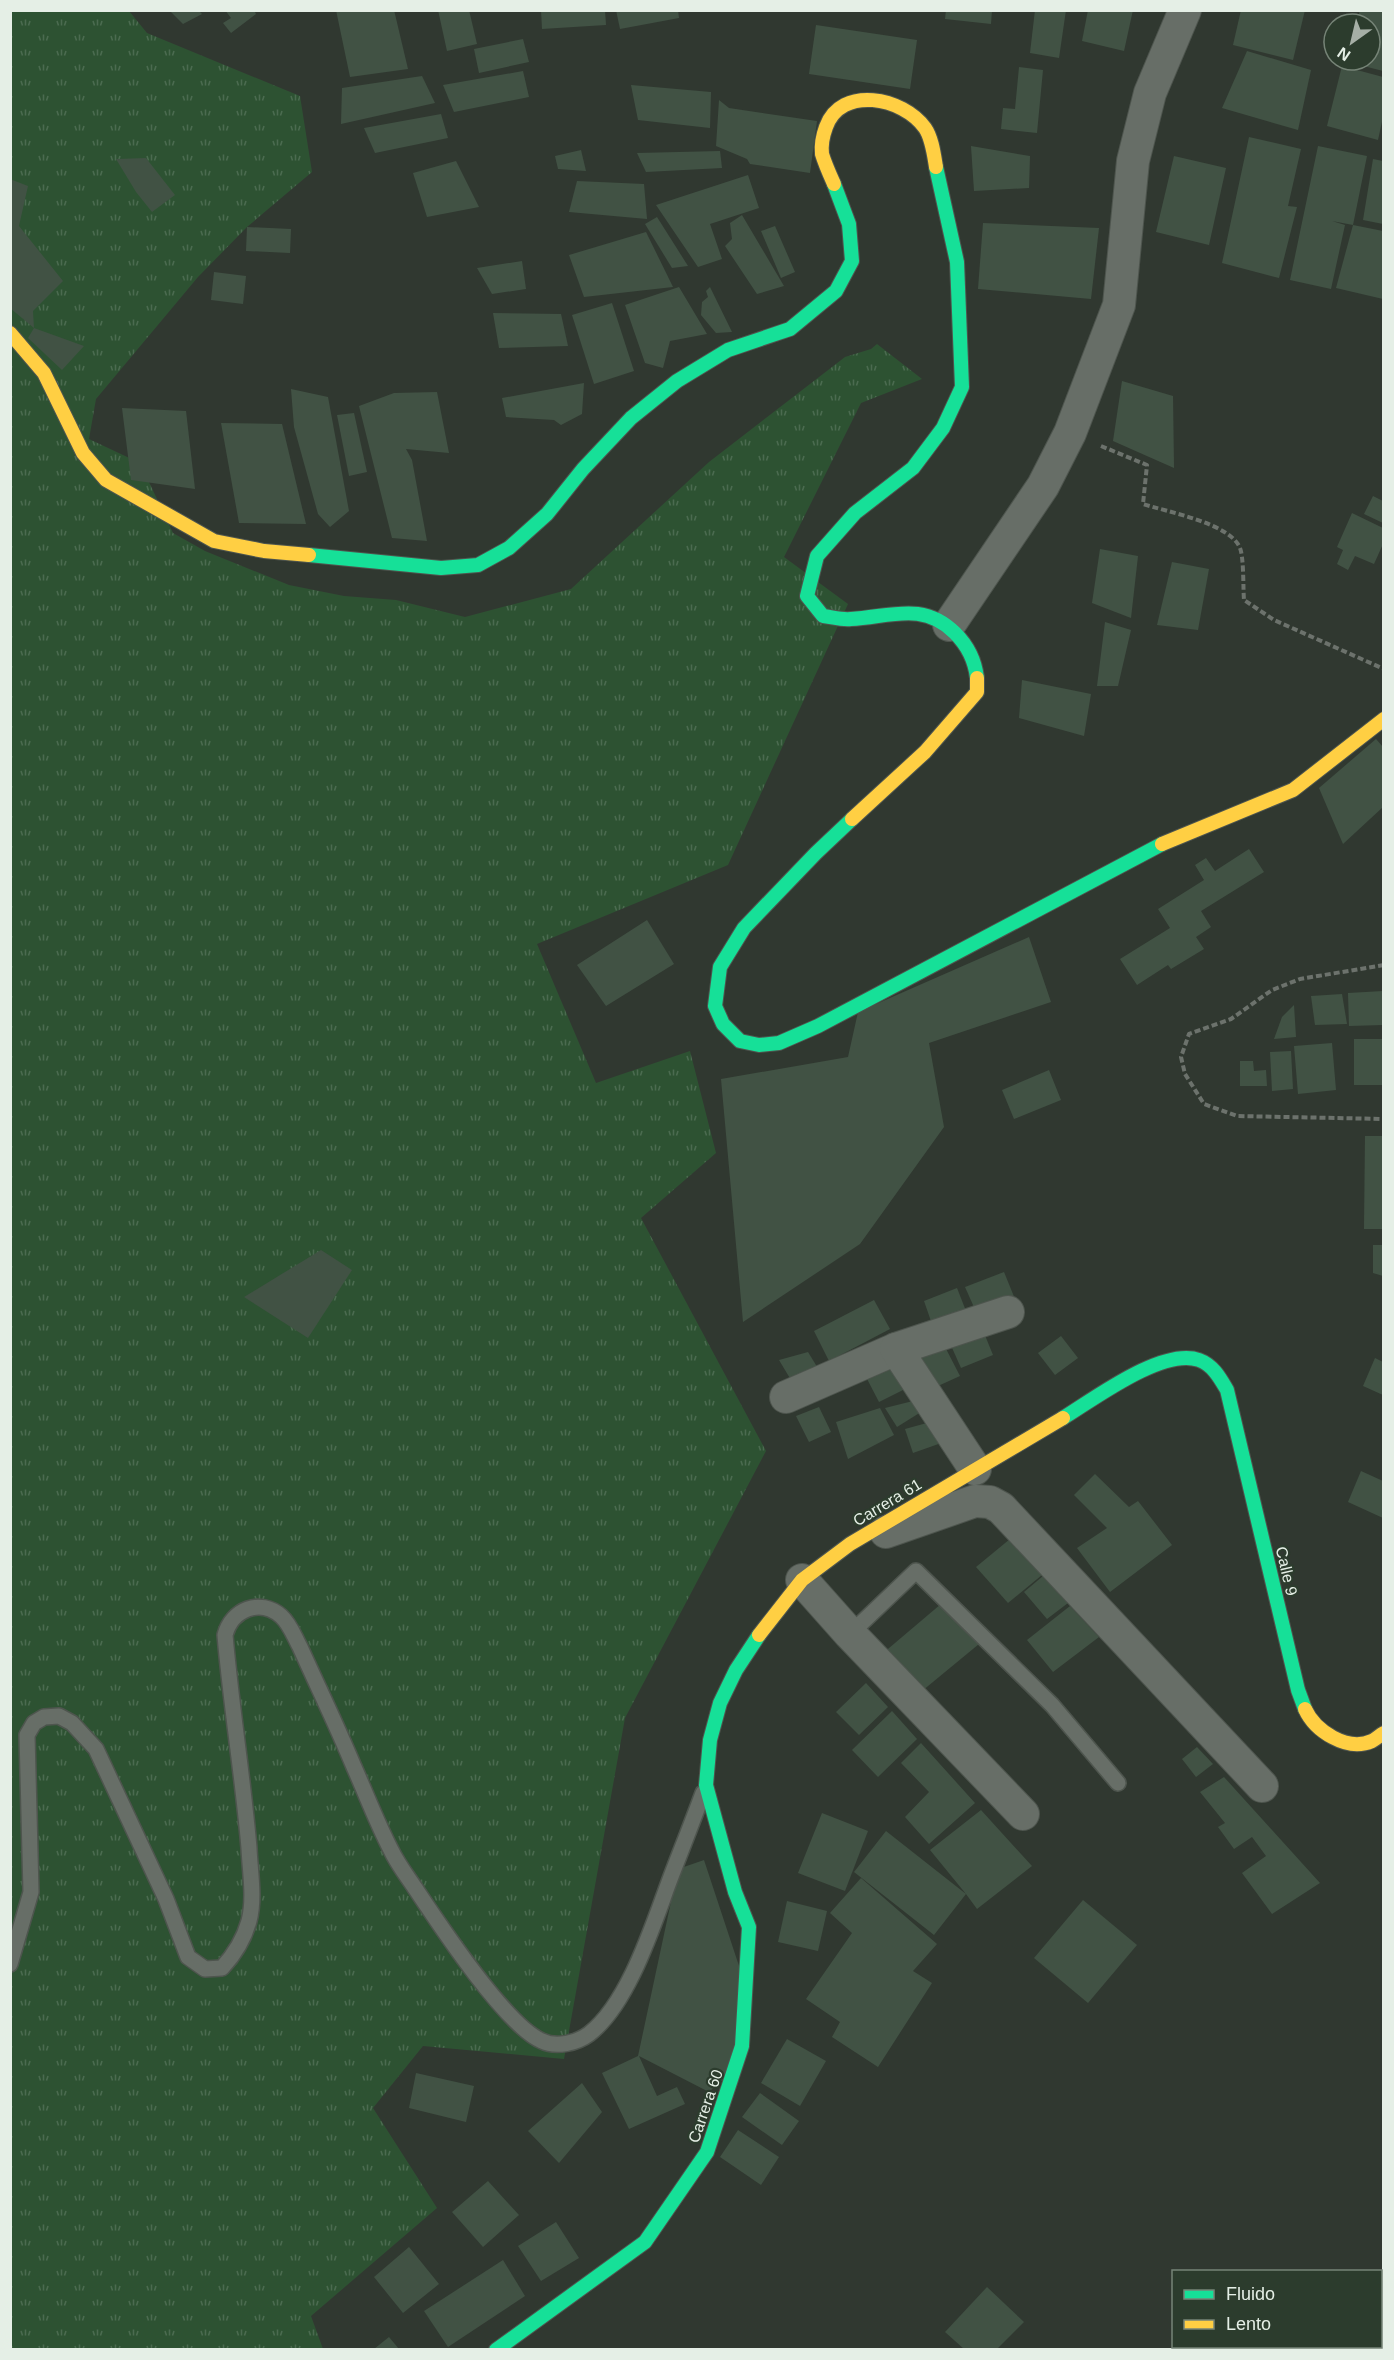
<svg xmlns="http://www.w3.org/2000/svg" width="1394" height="2360" font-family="Arial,sans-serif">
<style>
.grass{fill:url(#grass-tufts)}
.building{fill:#415244}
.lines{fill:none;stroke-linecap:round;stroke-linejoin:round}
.lane-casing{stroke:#4e554e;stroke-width:18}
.street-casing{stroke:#4e554e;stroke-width:34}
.fast-casing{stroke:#4e554e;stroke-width:16}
.slow-casing{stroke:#4e554e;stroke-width:16}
.path{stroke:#6c726c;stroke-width:4;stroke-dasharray:6 3;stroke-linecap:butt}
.lane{stroke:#676e67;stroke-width:15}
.street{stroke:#676e67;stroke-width:32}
.fast{stroke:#16e098;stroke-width:14}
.slow{stroke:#ffcf43;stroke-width:14}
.labels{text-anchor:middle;stroke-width:4.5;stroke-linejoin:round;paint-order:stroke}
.street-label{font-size:16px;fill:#e5efe6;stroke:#2c3c2d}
</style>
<defs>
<pattern id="grass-tufts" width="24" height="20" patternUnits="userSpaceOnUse" patternTransform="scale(1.5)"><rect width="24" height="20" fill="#2d5232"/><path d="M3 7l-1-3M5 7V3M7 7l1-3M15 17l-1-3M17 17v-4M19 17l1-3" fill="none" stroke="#4b6b50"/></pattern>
</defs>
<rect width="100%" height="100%" fill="#303830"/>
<path class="grass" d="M11 11H129L147 33 300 96 312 172 247 227 198 277 96 399 89 439 140 463 173 533 205 551 289 585 344 596 396 600 465 617 571 589 709 462 845 357 871 349 877 344 922 379 861 403 784 557 848 604 728 865 537 944 596 1083 690 1051 716 1153 641 1218 766 1451 625 1718 564 2059 423 2046 373 2108 437 2208 311 2316 323 2349 11 2350Z"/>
<g class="building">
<path d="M169 10H198L202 14 183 24Z"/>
<path d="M225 10H254L256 14 231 33 223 23 231 18Z"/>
<path d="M336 10H394L408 69 350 77Z"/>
<path d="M438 10H469L477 44 447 51Z"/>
<path d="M541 10H605L606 25 542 29Z"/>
<path d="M616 10H678L679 18 620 29Z"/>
<path d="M946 10H992L991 24 945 19Z"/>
<path d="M1035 10H1066L1059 58 1030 53Z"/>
<path d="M1088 10H1133L1124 51 1082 41Z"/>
<path d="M1241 10H1305L1293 60 1233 45Z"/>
<path d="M1360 10H1383V71L1344 61 1370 60V24H1356Z"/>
<path d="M816 25 917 40 910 89 809 74Z"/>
<path d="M523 39 529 62 479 73 474 49Z"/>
<path d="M1247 51 1311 70 1298 130 1222 108Z"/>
<path d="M1342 66 1383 77V117L1378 140 1327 126Z"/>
<path d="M1019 67 1043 70 1037 133 1001 129 1003 108 1015 109Z"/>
<path d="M523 71 529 97 454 112 443 85Z"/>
<path d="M422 76 435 103 341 124 342 88Z"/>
<path d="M631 85 711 92 710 128 638 120Z"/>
<path d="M719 100 729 108 817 121 810 173 750 164 747 159 716 146Z"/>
<path d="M441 114 448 138 375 153 364 128Z"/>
<path d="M1249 137 1301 149 1288 206 1297 207 1279 278 1222 263Z"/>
<path d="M971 146 1030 156 1029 188 974 191Z"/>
<path d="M1318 146 1367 156 1353 225 1332 221 1345 225 1331 289 1290 280Z"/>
<path d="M581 150 586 171 558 169 555 156Z"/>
<path d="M720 151 722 168 646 172 637 153Z"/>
<path d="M1174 156 1226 168 1209 245 1156 232Z"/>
<path d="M146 158 175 195 152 212 136 192 116 159Z"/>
<path d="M1373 159 1383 161V224L1363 220Z"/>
<path d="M456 161 479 207 427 217 413 173Z"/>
<path d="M748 175 759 208 710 224 722 259 698 267 656 205Z"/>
<path d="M10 179 28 186 19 226 63 281 33 311 34 328 10 308Z"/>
<path d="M577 181 644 184 647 219 569 212Z"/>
<path d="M742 215 784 286 757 294 725 246 732 239 730 223Z"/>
<path d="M657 217 688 266 672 268 645 224Z"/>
<path d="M983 223 1099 228 1091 299 978 289Z"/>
<path d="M1353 225 1383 231V299L1336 288Z"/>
<path d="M775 226 795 272 781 278 761 231Z"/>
<path d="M247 227 291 229 290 253 246 251Z"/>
<path d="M646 232 673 287 584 297 569 255Z"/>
<path d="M522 261 526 289 492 294 477 268Z"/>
<path d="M214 272 246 276 243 304 211 300Z"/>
<path d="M679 287 707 334 670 341 663 368 645 363 625 305Z"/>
<path d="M710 287 732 332 716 333 701 315 702 302 708 297 706 291Z"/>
<path d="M612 303 634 371 594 384 572 315Z"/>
<path d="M493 313 561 314 568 346 499 348Z"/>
<path d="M34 328 84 346 62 370 28 338Z"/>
<path d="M1122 381 1173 396 1174 468 1113 441Z"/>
<path d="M584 383 582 414 561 425 554 420 506 417 502 398Z"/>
<path d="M291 389 328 397 349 511 330 527 318 514 294 427Z"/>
<path d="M437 392 449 453 406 449 412 460 427 541 392 538 359 406 394 393Z"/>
<path d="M122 408 186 411 195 489 131 480Z"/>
<path d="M354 413 367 472 349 476 337 415Z"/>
<path d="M221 423 282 424 306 524 239 523Z"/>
<path d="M1373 496 1383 501V523L1364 514Z"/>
<path d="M1352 513 1383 528V544L1374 564 1355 556 1348 570 1337 564 1343 550 1337 547Z"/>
<path d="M1100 549 1138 556 1131 618 1092 603Z"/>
<path d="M1172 562 1209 569 1198 630 1157 625Z"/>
<path d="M1105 622 1131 630 1118 686H1097Z"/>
<path d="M1022 680 1091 694 1084 736 1019 718Z"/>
<path d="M1376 739 1383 747V807L1343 844 1319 788Z"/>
<path d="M1249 849 1264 872 1201 911 1211 927 1196 937 1204 949 1171 969 1168 965 1137 985 1120 959 1170 928 1158 909 1204 880 1195 865 1206 858 1215 871Z"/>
<path d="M647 920 674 964 606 1006 577 965Z"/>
<path d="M1029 937 1051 1002 929 1043 944 1127 860 1244 743 1322 721 1079 848 1057 858 1012Z"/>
<path d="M1383 991V1025L1349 1026 1348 993Z"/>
<path d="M1342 994 1347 1024 1315 1025 1311 996Z"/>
<path d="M1294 1005 1296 1037 1274 1039 1282 1017Z"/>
<rect x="1354" y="1039" width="29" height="46"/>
<path d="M1332 1043 1336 1090 1298 1094 1294 1046Z"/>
<path d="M1291 1051 1293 1089 1272 1091 1270 1052Z"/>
<path d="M1240 1061H1253L1254 1071 1266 1070 1267 1086H1240Z"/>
<path d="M1049 1070 1061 1100 1014 1119 1002 1090Z"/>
<path d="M1365 1136H1383V1229H1364Z"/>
<path d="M1373 1245H1383V1276L1373 1273Z"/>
<path d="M321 1250 352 1270 308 1338 244 1297Z"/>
<path d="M1004 1272 1015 1299 977 1314 965 1287Z"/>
<path d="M957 1288 966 1311 932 1324 924 1301Z"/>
<path d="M874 1300 890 1329 829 1361 814 1331Z"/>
<path d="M982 1328 993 1355 961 1368 949 1341Z"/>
<path d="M1061 1336 1078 1358 1055 1375 1038 1353Z"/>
<path d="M943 1343 960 1376 927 1391 911 1358Z"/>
<path d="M808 1352 819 1370 794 1385 779 1360Z"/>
<path d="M1375 1358 1383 1362V1395L1363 1386Z"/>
<path d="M891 1362 905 1389 879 1402 865 1375Z"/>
<path d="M913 1401 921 1412 897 1427 885 1408Z"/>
<path d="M819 1407 831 1432 809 1442 796 1416Z"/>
<path d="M880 1408 894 1435 848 1459 836 1422Z"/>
<path d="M934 1421 947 1441 913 1453 905 1429Z"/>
<path d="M1361 1471 1383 1481V1518L1348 1502Z"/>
<path d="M1095 1474 1129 1507 1138 1501 1172 1545 1110 1592 1077 1548 1107 1528 1074 1495Z"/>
<path d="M1010 1539 1042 1575 1008 1603 976 1567Z"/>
<path d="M1043 1576 1068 1603 1047 1619 1024 1592Z"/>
<path d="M941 1604 979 1644 922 1691 882 1654Z"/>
<path d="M1070 1606 1099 1637 1053 1672 1027 1640Z"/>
<path d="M866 1683 888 1707 859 1735 836 1712Z"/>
<path d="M892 1711 917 1739 878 1777 852 1750Z"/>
<path d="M921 1743 975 1803 929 1844 905 1817 929 1792 901 1763Z"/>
<path d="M1197 1747 1213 1764 1196 1777 1182 1759Z"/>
<path d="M1224 1777 1320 1883 1272 1914 1242 1873 1266 1856 1252 1837 1234 1849 1218 1827 1225 1823 1200 1792Z"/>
<path d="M981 1810 1032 1866 977 1909 966 1894 934 1935 854 1872 886 1831 966 1894 930 1850Z"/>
<path d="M822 1813 868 1831 845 1891 798 1873Z"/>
<path d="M704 1860 741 1972 733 2070 709 2092 639 2056 657 2096 677 2087 685 2104 629 2129 602 2073 638 2056 678 1869Z"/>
<path d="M861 1878 937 1944 913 1971 932 1983 878 2067 832 2037 840 2022 806 1999 852 1933 830 1913Z"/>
<path d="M1083 1900 1137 1945 1088 2003 1034 1958Z"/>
<path d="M787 1901 827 1911 818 1951 778 1942Z"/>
<path d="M787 2039 826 2061 800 2106 761 2083Z"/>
<path d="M416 2073 474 2086 466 2122 409 2108Z"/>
<path d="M582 2083 602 2112 559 2163 528 2131Z"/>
<path d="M760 2093 799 2121 782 2145 742 2117Z"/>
<path d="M738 2130 779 2157 761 2185 720 2157Z"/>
<path d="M488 2181 519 2215 483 2247 452 2212Z"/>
<path d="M556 2222 579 2258 541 2281 518 2246Z"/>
<path d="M409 2247 439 2284 403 2313 374 2277Z"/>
<path d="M503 2260 525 2296 448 2347 424 2311Z"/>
<path d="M987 2287 1024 2322 997 2349H964L945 2332Z"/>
<path d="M389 2337 399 2349H374Z"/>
</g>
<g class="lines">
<g class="lane-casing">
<g id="lane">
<path d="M850 1634 916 1571 1052 1705 1118 1783"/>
<path d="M10 1964 31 1892 27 1735 34 1723 44 1717 59 1716 72 1723 96 1749 166 1899 188 1957 205 1969 222 1968C234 1955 244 1939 249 1921 255 1898 250 1872 249 1848 243 1777 231 1706 225 1635 232 1609 260 1598 281 1616 290 1624 294 1636 300 1647 318 1687 337 1726 354 1767 366 1794 377 1823 391 1850 397 1863 407 1876 415 1888 439 1924 506 2026 542 2041 556 2048 577 2043 589 2034 628 2004 652 1928 669 1882 680 1853 692 1823 703 1793"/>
</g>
</g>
<g class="street-casing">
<g id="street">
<path d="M949 625 1043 486 1070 433 1119 305 1133 161 1150 93 1185 10"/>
<path d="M786 1397 896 1349"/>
<path d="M975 1469 896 1349 1008 1312"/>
<path d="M886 1532 975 1501 990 1502 1001 1508 1262 1786"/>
<path d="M802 1580 850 1634 1023 1814"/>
<path d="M1380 2292 1384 2290"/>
<path d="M1319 2350 1321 2346"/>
</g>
</g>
<g class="fast-casing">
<g id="fast">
<path d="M936 167 957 262 962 387 943 428 913 468 855 513 817 556 807 596 823 616C832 617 841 620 851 619 890 617 923 601 955 633 968 646 975 660 977 678"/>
<path d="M309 555 441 568 478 565 509 548 547 514 583 469 631 418 677 381 728 350 790 329 836 291 852 261 849 224 834 184"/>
<path d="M852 819 816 853 744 928 720 967 715 1006 723 1024 740 1041 759 1045 779 1043 818 1026 1162 844"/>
<path d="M1063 1418C1094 1399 1163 1347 1199 1360 1213 1365 1220 1378 1227 1390L1298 1690 1305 1709"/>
<path d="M496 2350 645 2242 707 2152 742 2046 749 1927 735 1892 706 1785 710 1740 720 1703 736 1670 759 1635"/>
</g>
</g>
<g class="slow-casing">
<g id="slow">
<path d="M834 184C830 175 825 164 822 154 821 145 823 135 826 127 841 85 903 97 925 128 932 138 934 155 936 167"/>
<path d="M10 333 44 373 83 453 106 480 214 541 264 551 309 555"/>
<path d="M852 819 925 752 977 692V678"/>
<path d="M1162 844 1293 790 1384 719"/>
<path d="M759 1635 802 1580 850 1544 1063 1418"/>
<path d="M1305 1709C1315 1731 1347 1752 1372 1741 1376 1739 1380 1735 1384 1733"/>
</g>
</g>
<g class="path">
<path d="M1101 446 1147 465 1143 504C1167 512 1230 523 1240 548 1244 558 1243 589 1244 600L1274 620 1384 669"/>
<path d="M1384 965 1300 979 1272 990 1231 1019 1189 1034 1181 1057 1185 1074 1204 1104 1237 1116 1384 1119"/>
</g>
<use href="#lane" class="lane"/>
<use href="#street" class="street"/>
<use href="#fast" class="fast"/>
<use href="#slow" class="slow"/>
</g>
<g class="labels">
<g class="street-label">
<text transform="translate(887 1502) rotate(-31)" y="6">Carrera 61</text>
<text transform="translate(1287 1571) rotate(77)" y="6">Calle 9</text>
<text transform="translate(705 2106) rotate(-71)" y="6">Carrera 60</text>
</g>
</g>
<rect width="1394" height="2360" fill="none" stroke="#e5efe6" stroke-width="24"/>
<rect x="1172" y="2270" width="210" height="78" fill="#2c3c2d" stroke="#768477" stroke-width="1.5"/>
<rect x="1184" y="2290" width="30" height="9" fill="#16e098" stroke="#768477" stroke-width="1.5"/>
<text x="1226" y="2300" font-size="18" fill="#e5efe6">Fluido</text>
<rect x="1184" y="2320" width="30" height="9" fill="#ffcf43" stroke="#768477" stroke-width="1.5"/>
<text x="1226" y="2330" font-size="18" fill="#e5efe6">Lento</text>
<g transform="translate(1352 42) rotate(214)"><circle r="28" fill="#2c3c2d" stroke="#768477" stroke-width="1.5"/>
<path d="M0-4.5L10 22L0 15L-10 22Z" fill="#a6afa6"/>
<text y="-9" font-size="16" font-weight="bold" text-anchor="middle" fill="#e5efe6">N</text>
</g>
</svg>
